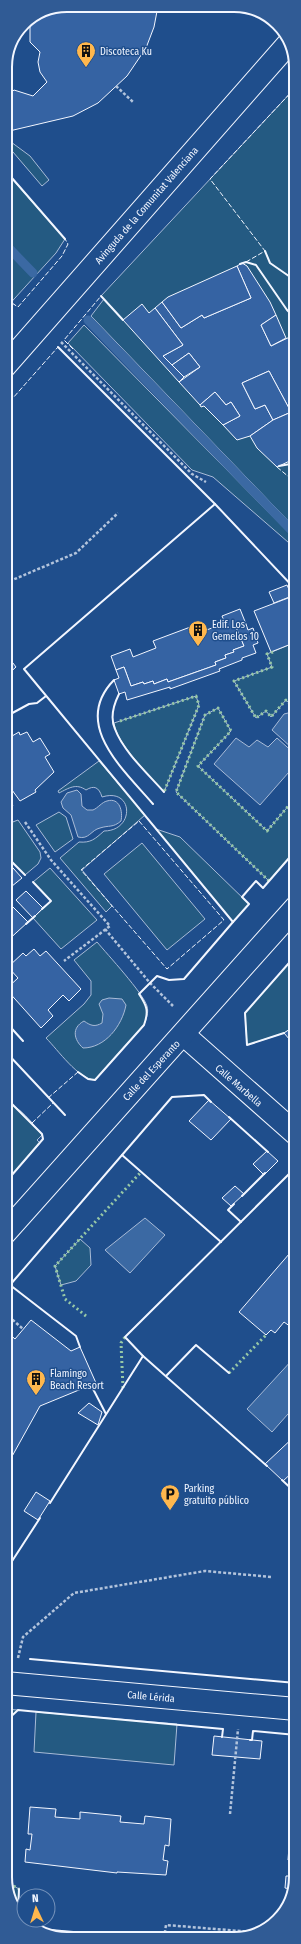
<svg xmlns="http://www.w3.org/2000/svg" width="301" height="1944" font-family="'Fira Sans Condensed',sans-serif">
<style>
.green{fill:#245a82;stroke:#a8bbd7}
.water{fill:#3b69a3;stroke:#a8bbd7}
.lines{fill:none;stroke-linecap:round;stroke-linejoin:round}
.stream{stroke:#3b69a3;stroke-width:9}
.building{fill:#3563a3;stroke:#f2f6ff}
.street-casing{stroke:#f2f6ff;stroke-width:24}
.secondary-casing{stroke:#f2f6ff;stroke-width:24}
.path{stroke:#b3c4dc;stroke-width:2.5;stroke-dasharray:3 2;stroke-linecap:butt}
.street{stroke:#1f4e8c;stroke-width:22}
.secondary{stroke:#1f4e8c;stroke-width:22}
.hedge{stroke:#97c8a6;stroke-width:3;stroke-dasharray:2 3;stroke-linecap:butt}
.fence{stroke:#f2f6ff;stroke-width:1;stroke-dasharray:5 2;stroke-linecap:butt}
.wall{stroke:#f2f6ff;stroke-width:2}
.labels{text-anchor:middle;stroke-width:3;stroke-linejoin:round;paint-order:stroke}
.poi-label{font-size:10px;fill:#f2f6ff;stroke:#1f4e8c;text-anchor:start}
.street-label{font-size:10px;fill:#f2f6ff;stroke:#1f4e8c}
.rim{fill:none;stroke:#f2f6ff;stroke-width:2}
</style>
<rect width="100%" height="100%" fill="#1f4e8c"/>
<g class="green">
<path d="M296 87V529L91 316 104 299 101 296Z"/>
<path d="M11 142 30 156 49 180 42 186 7 145Z"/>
<path d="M5 171 65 239 56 253 5 309Z"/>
<path d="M84 325 296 540V549L213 477 192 470 68 343Z"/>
<path d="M296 642V709L286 700 271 717 266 711 256 718 234 681 272 667 267 654Z"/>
<path d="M196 696 199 705 164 792C150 776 116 743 114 723Z"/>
<path d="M218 708 231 731 198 766 267 831 296 797V850L269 881 176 792 205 715Z"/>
<path d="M99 761 145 815 82 870 112 906 106 912 60 858 79 842C91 843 95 839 104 831 135 831 134 787 102 797 99 787 94 785 86 790 76 783 69 788 59 793L58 791Z"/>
<path d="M59 812 66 817 73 839 55 852 36 825Z"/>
<path d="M18 820 40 852 41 858 38 864 25 875 5 855V825Z"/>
<path d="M156 829 180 837 249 904 233 922Z"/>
<path d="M142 843 205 919 167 950 104 874Z"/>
<path d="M50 868 97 920 61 949 33 918 51 901 33 882Z"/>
<path d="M97 942C108 955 143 993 147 1006 149 1013 146 1019 144 1025L95 1080C78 1079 58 1050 46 1038L84 1004 91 995V981L74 960Z"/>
<path d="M296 955V1025L284 1033 247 1045 245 1013Z"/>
<path d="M5 1102C21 1107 32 1123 42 1135L37 1140 40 1143 5 1183Z"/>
<path d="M80 1239 90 1248 91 1265 76 1281 61 1285 55 1266Z"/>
<path d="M5 1709 18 1710 5 1722Z"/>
<path d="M36 1712 177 1724 174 1765 34 1752Z"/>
<path d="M5 1881 19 1889 18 1912Z"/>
<path d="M39 1929 60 1931V1937H51Z"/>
</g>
<g class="water">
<path d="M288 713 296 720V743L292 748 272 730 284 714Z"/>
<path d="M236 738 249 747 257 740 268 747 277 738 296 755V764L260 805 214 764Z"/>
<path d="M77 790 81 794 82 806 87 810H93C98 808 102 802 107 801 120 797 123 812 121 821 113 828 109 825 100 828 91 830 89 840 78 837L71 815 63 808 61 802 67 793Z"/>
<path d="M109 998 122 999 126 1005C122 1026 105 1048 83 1048 74 1040 71 1028 84 1021 91 1026 95 1027 102 1023L103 1014 99 1004 102 1000Z"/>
<path d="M145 1218 165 1235 130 1273 105 1250Z"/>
<path d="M293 1359 296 1362V1405L272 1432 247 1409Z"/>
</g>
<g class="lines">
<g class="stream">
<path d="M5 244 33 273"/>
<path d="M88 320 296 535"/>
</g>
</g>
<g class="building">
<path d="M67 5 158 6 154 27 146 48 127 76 98 103 73 116 5 132V98L14 90 33 96 47 82 40 72 38 62 40 52 30 42V21Z"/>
<path d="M242 263 247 266 270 302 276 315 261 325 271 346 296 334V410L291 412 269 371 242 383 255 409 265 405 273 420 250 436 237 440 223 425 240 416 231 402 226 405 215 392 200 405 179 382 200 367 189 353 172 365 163 356 183 345 155 308 162 302 181 328 202 315 204 318 251 298 237 266Z"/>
<path d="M237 266 251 298 204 318 202 315 181 328 162 302 168 297Z"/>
<path d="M142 304 149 313 155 308 183 345 163 356 184 377 179 382 123 320Z"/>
<path d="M276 315 286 338 271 346 261 325Z"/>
<path d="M189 353 200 367 184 377 172 365Z"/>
<path d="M269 371 291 412 273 420 265 405 255 409 242 383Z"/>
<path d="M215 392 226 405 231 402 240 416 223 425 204 406 201 407 200 405Z"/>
<path d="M296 410V458L277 467 257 448 250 436 273 420Z"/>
<path d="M287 585 292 596 274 603 269 592Z"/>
<path d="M296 595V642L271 652 254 611Z"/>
<path d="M240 609 246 624 236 627 244 646 233 650 234 652 225 655 226 658 215 662 216 665 168 682 167 679 154 684 153 681 144 684 143 682 131 686 124 667 116 670 111 656 130 649 133 657 156 648 153 641 201 623 204 631 225 623 222 616Z"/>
<path d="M246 624 248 630 253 628 258 643 253 645 256 653 242 658V660L219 669 220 671 170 689V687L127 700 125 692 119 694 114 680 119 678 116 670 124 667 131 686 143 682 144 684 153 681 154 684 167 679 168 682 216 665 215 662 226 658 225 655 234 652 233 650 244 646 236 627Z"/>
<path d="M6 654 16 667 5 677V654Z"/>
<path d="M19 732 20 735 27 732 33 742 40 738 50 754 45 757 54 772 35 790 36 792 20 801 12 790 5 793V740Z"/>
<path d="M5 794 13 806 5 810Z"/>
<path d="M5 859 22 878 6 891H5Z"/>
<path d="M26 891 43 908 33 918 16 900Z"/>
<path d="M11 905 28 922 5 943V910Z"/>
<path d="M34 949 40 956 46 951 81 989 69 1001 63 995 48 1010 53 1016 41 1028 6 989 18 978 8 967 23 953 26 956Z"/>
<path d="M296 1025V1047L284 1033Z"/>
<path d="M209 1100 231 1119 211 1140 189 1121Z"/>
<path d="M267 1151 278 1161 264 1175 253 1164Z"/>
<path d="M235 1186 244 1194 231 1206 222 1198Z"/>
<path d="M296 1246V1321L291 1327 284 1322 275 1333 271 1330 266 1335 239 1312Z"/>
<path d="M31 1320 71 1351 80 1347 96 1383 40 1406 5 1469V1330L15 1339Z"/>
<path d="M89 1403 102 1412 98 1425 78 1413Z"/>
<path d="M296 1435V1469L283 1481 265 1464Z"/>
<path d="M36 1492 50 1501 38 1520 24 1511Z"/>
<path d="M214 1736 262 1741 260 1759 212 1755Z"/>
<path d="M30 1807 56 1809 55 1817 80 1819V1812L121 1816 120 1822 144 1824 145 1816 171 1819 169 1846 165 1845 163 1860 168 1861 166 1875 117 1872V1873L25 1862 26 1849 30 1850 32 1834H28Z"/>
<path d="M290 1833H296V1877L291 1889 285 1888 286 1876H290L292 1860H288Z"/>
<path d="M191 1932 244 1936 238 1939 190 1938Z"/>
</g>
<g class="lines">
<g class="street-casing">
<g id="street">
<path d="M184 1035 296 1134"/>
<path d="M5 1233 296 907"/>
<path d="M5 1683 296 1709"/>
</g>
</g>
<g class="secondary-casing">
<path id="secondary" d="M5 366 288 44"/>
</g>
<g class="path">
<path d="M216 7 218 12"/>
<path d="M116 86 133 102"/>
<path d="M61 342 192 474 206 482"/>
<path d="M5 579 10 581 76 553 118 513"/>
<path d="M25 822 51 860 110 926 64 961"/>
<path d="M105 929 150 983 173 1006"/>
<path d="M5 1313 23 1329"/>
<path d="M18 1658 23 1637 74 1593 205 1571 272 1577"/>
<path d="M230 1814 238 1729"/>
<path d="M67 1937V1935L98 1937"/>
<path d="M164 1938 166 1925 252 1932"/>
</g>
<use href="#street" class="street"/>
<use href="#secondary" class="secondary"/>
<g class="hedge">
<path d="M273 652 267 654 272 667 234 681 256 718 266 711 271 717 286 700 296 709"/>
<path d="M120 721 196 696 199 705 164 792"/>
<path d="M269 881 176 792 205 715 218 708 231 731 198 766 267 831 296 797"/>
<path d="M5 1102 12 1104"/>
<path d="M86 1316 65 1299 55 1266 141 1172"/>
<path d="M229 1373 266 1335"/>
<path d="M123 1388 121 1343 125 1337"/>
<path d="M5 1881 19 1889"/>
</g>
<g class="fence">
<path d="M246 262 265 251 210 179 296 87"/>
<path d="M12 303 18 307 62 256 68 244 65 239"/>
<path d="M73 349 64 340 101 296"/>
<path d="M5 407 58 347"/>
<path d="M277 467 296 483"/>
<path d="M139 821 224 920 167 969 81 870Z"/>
<path d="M48 1098 78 1072"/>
<path d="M32 1123 53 1103"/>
</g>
<g class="wall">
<path d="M5 170 65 239"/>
<path d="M265 251 270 263 296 281"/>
<path d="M240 264 246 262 256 265 287 310 296 319"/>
<path d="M101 296 123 320"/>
<path d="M58 347 215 504 296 590"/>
<path d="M279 466 296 463"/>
<path d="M215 504 24 669 233 922 249 904 242 897 256 881 263 888 296 850"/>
<path d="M114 680C71 724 123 769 153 804"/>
<path d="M119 694C114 704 110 718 115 729 123 751 149 775 164 792"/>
<path d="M5 717 29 704 37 703 46 696"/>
<path d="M5 855 25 875"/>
<path d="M33 882 51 901 42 909"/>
<path d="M26 924 35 916"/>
<path d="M5 1021 23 1041"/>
<path d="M284 1033 247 1045 245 1013 296 955"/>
<path d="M5 1051 65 1115"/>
<path d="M78 1072 88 1079 95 1080 144 1025C149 1011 147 1006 139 994L157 976 169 980 184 979 233 922"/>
<path d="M229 1117 268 1152"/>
<path d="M122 1155 221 1242"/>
<path d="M5 1183 43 1139 42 1134 12 1104"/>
<path d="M242 1196 265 1173"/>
<path d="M234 1204 228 1210 241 1222"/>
<path d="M80 1347 76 1336 10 1285 172 1097 204 1095 211 1102"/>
<path d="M143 1356 125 1337 291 1172 296 1177"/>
<path d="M166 1376 196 1345 229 1373"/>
<path d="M91 1385 106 1414"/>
<path d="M282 1480 296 1493"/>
<path d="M50 1503 143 1356 267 1466"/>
<path d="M5 1572 40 1518"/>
<path d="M30 1659 296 1683"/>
<path d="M5 1722 18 1710 28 1711 223 1729 222 1737"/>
<path d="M250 1740H252L253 1731 296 1735"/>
<path d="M18 1912 19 1889"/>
<path d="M39 1929 142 1938"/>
<path d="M171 1938H184"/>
</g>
</g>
<defs>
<g id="building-pin" transform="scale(1)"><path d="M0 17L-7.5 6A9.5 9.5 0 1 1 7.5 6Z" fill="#ffb74d" stroke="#1f4e8c"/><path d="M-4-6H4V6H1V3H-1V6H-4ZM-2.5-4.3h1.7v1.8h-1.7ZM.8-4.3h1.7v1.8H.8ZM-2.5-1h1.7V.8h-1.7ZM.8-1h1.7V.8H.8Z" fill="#111"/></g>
<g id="parking-pin" transform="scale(1)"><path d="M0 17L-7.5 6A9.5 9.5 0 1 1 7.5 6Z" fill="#ffb74d" stroke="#1f4e8c"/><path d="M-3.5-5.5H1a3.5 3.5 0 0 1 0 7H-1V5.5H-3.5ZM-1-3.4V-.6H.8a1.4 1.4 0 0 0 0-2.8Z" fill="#111"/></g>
</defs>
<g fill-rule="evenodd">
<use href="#building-pin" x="86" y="51"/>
<use href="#building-pin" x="198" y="630"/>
<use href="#building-pin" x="36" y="1379"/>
<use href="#parking-pin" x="170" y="1494"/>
</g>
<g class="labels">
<g class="poi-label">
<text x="100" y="55">Discoteca Ku</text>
<text x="212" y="628">Edif. Los<tspan x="212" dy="12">Gemelos 10</tspan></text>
<text x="50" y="1377">Flamingo<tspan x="50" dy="12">Beach Resort</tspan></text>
<text x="184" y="1492">Parking<tspan x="184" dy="12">gratuito público</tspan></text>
</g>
<g class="street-label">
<text transform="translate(146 205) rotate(-49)" y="4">Avinguda de la Comunitat Valenciana</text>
<text transform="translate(151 1070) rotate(-47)" y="4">Calle del Esperanto</text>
<text transform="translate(239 1085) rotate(41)" y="4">Calle Marbella</text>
<text transform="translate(151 1696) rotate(5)" y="4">Calle Lérida</text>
</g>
</g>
<path d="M0 0H301V1944H0ZM67 12H234A55 55 0 0 1 289 67V1877A55 55 0 0 1 234 1932H67A55 55 0 0 1 12 1877V67A55 55 0 0 1 67 12Z" fill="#305b95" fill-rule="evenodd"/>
<path class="rim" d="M67 12H234A55 55 0 0 1 289 67V1877A55 55 0 0 1 234 1932H67A55 55 0 0 1 12 1877V67A55 55 0 0 1 67 12Z"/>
<g transform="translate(36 1908) rotate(356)"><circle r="19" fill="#1f4e8c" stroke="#7391ba"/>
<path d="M0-3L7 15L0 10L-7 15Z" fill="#ffb74d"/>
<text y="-6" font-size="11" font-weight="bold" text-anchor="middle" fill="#f2f6ff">N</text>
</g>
</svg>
